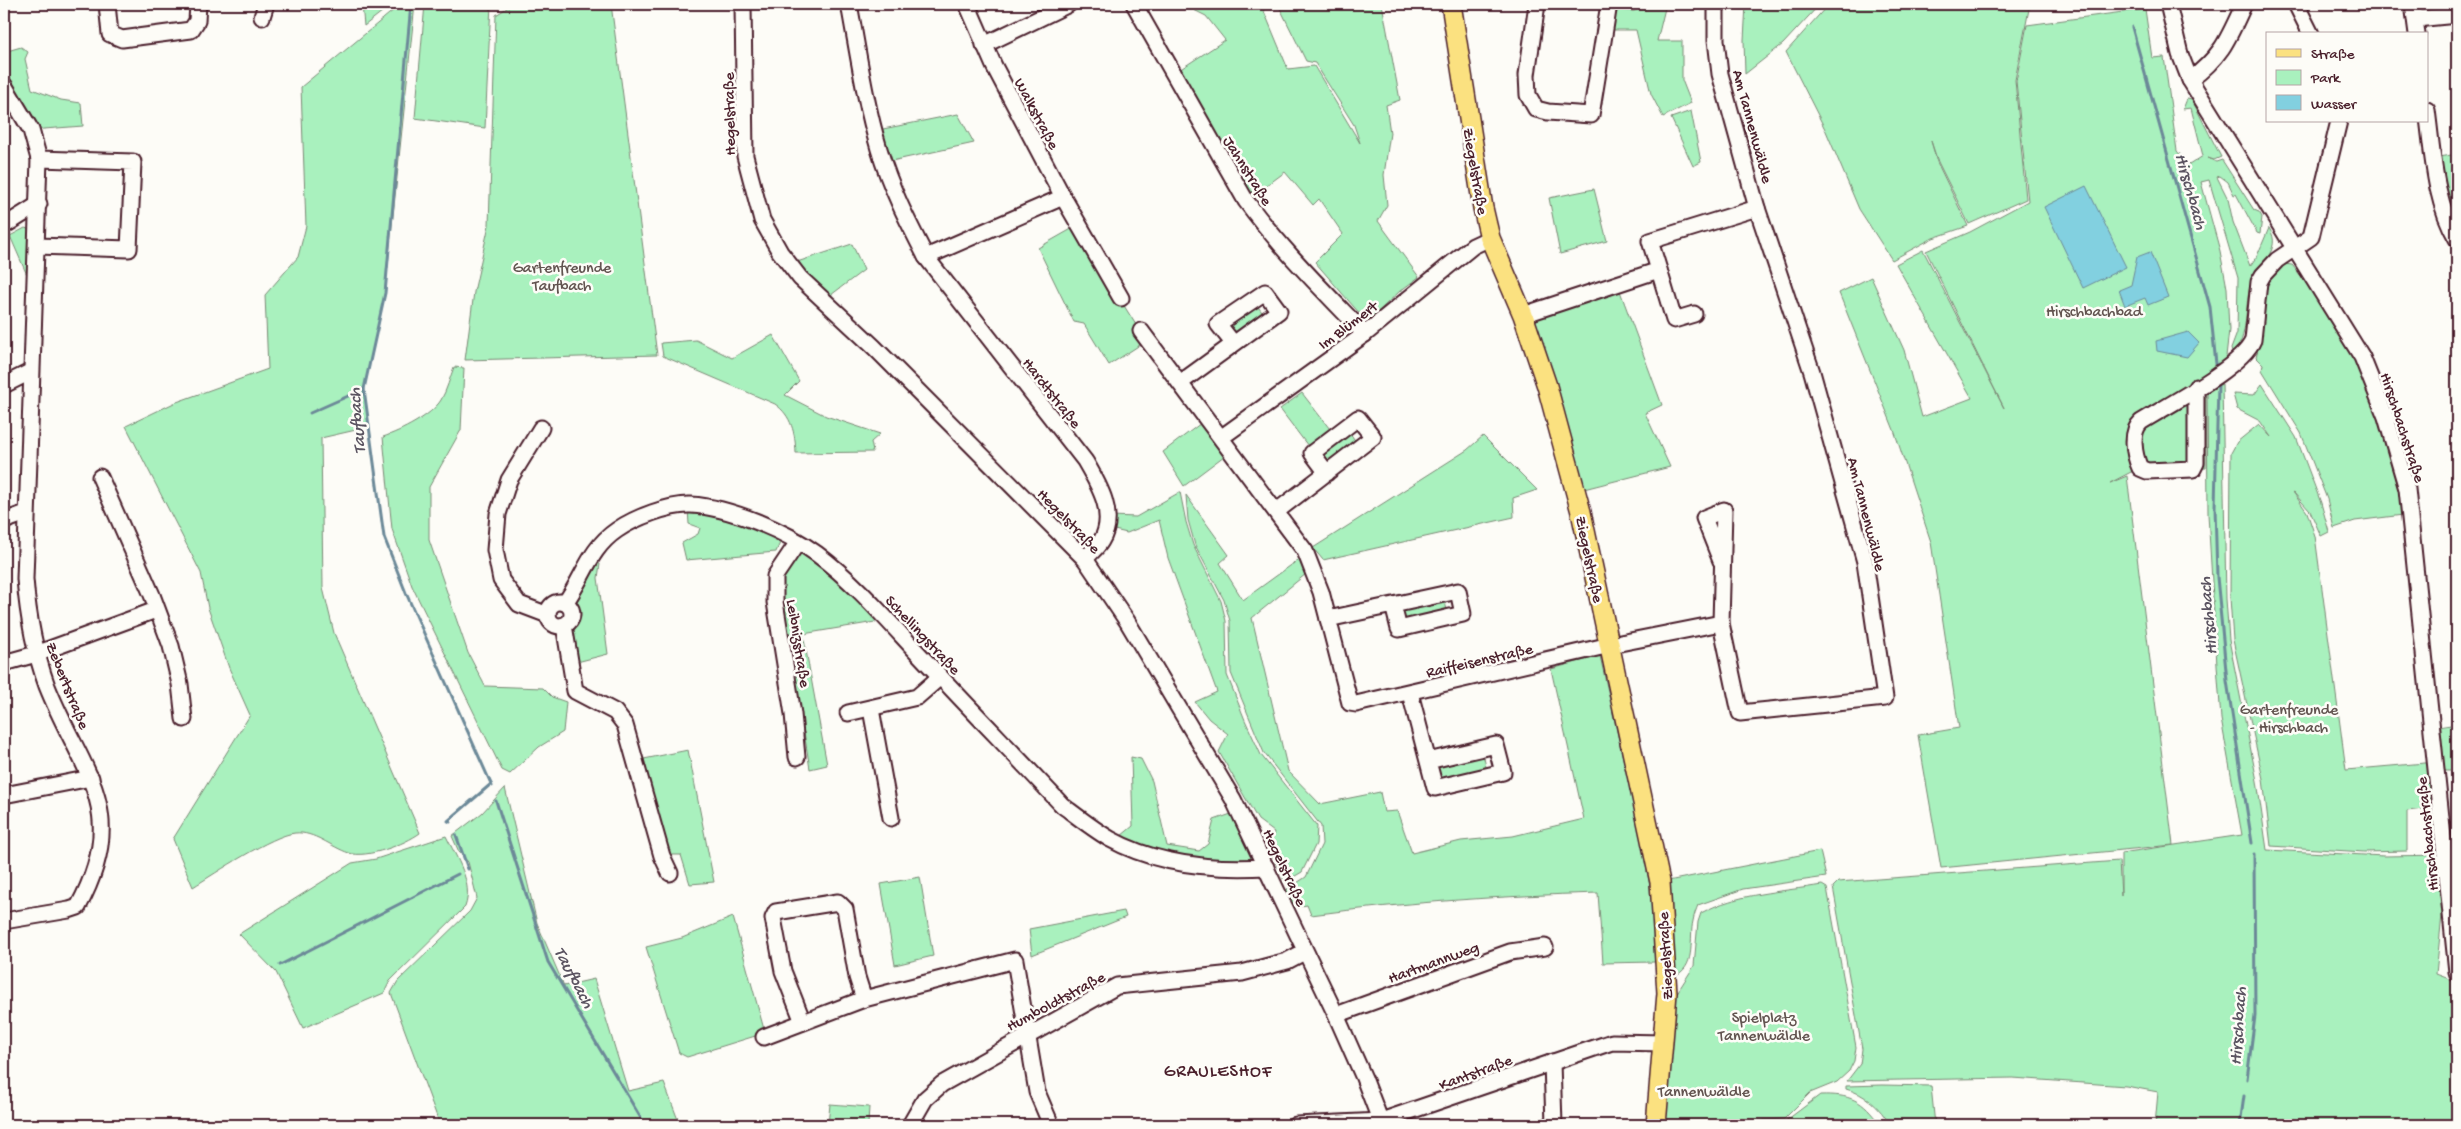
<svg xmlns="http://www.w3.org/2000/svg" width="2461" height="1129" font-family="'Gochi Hand',sans-serif">
<style>
.green{fill:#a9f1be;stroke:#7a8874}
.water{fill:#82d0e0;stroke:#6c8998}
.lines{fill:none;stroke-linecap:round;stroke-linejoin:round}
.stream{stroke:#6c8998;stroke-width:3}
.minor-casing{stroke:#4a1f2b;stroke-width:19}
.major-casing{stroke:#4a1f2b;stroke-width:22}
.minor{stroke:#fdfcf7;stroke-width:15}
.major{stroke:#fbe180;stroke-width:19}
.labels{text-anchor:middle;stroke-width:5;stroke-linejoin:round;paint-order:stroke}
.street-label{font-size:16px;fill:#4a1f2b;stroke:#fdfcf7}
.park-label{font-size:16px;fill:#625450;stroke:#fdfcf7}
.water-label{font-size:18px;font-style:italic;fill:#5b5461;stroke:#fdfcf7}
.neighbourhood-label{font-size:18px;letter-spacing:1px;fill:#4a1f2b;stroke:#fdfcf7}
</style>
<rect width="100%" height="100%" fill="#fdfcf7"/>
<filter id="ink" filterUnits="userSpaceOnUse"><feTurbulence type="fractalNoise" baseFrequency=".02" numOctaves="2"/><feDisplacementMap in="SourceGraphic" scale="10" xChannelSelector="R" yChannelSelector="G"/><feConvolveMatrix kernelMatrix="1 2 1 2 8 2 1 2 1" color-interpolation-filters="sRGB"/></filter>
<g filter="url(#ink)">
<g class="green">
<path d="M362 4H392L364 26Z"/>
<path d="M401 4H415L385 293 364 389 369 427 321 438 323 588 334 633 420 833C405 844 367 859 349 853 331 847 314 831 295 833 272 835 216 873 193 887L173 839 250 715 229 668 208 608 201 573 126 426 174 403 268 369 265 295 298 257 306 226 301 87Z"/>
<path d="M425 4H491L485 128 415 118Z"/>
<path d="M513 4H611L657 355 465 360 474 292 489 225 496 15Z"/>
<path d="M1190 4H1261L1288 69 1314 66 1360 143 1354 125 1315 63 1306 61 1278 4H1357L1358 8 1382 4 1400 100 1386 105 1390 133 1384 175 1387 205 1378 221 1419 277 1400 291 1367 322 1315 262 1343 234 1319 199 1313 205 1285 172 1246 201 1173 74 1225 40 1206 16 1194 10Z"/>
<path d="M1648 4H1666L1657 41H1682V80L1691 103 1663 117 1651 94 1636 30H1609L1612 10 1634 11Z"/>
<path d="M1746 4H1820L1783 44 1745 74 1744 40Z"/>
<path d="M1826 4H2030L2015 80 2026 199 1969 224 1938 162 1931 141 1937 162 1968 226 1933 238 1892 260 1859 209 1826 131 1786 52 1827 6Z"/>
<path d="M2145 9 2152 58 2164 57 2177 151 2189 165 2203 156 2191 108 2183 109 2187 99 2192 100 2221 157 2214 160 2208 158 2216 162 2222 160 2254 210 2259 212 2262 217 2260 234 2257 233 2236 194 2234 195 2228 182 2220 176 2217 177 2228 199 2233 222 2250 266 2257 256 2269 228C2284 251 2256 265 2250 286 2244 312 2249 334 2233 356L2231 349 2237 333 2238 278 2209 180 2201 182 2220 251 2227 288 2229 330 2225 365 2206 388V468L2131 472 2110 483 2127 476 2173 845 1941 868 1918 735 1959 728 1931 542 1894 430 1839 293 1871 277 1904 350 1922 417 1972 398 1896 264 1923 250 2004 408 1926 251 1970 232 2028 201 2016 81 2027 25Z"/>
<path d="M21 47 28 52 25 59 32 89 61 100 81 103 83 126 31 130 4 85V52Z"/>
<path d="M1691 111 1701 162 1693 166 1671 118Z"/>
<path d="M958 114 974 143 887 162 878 130Z"/>
<path d="M2457 154V198L2440 204 2434 158Z"/>
<path d="M1594 189 1607 241 1560 254 1549 198Z"/>
<path d="M1075 227 1146 341 1109 365 1084 324 1074 322 1038 248Z"/>
<path d="M25 228 31 230 27 275 10 236Z"/>
<path d="M852 244 864 270 827 298 794 263Z"/>
<path d="M2284 264 2292 265 2302 277C2321 307 2342 337 2359 368 2383 413 2396 465 2403 515L2355 521 2334 528 2327 499 2301 433 2262 370 2263 364 2256 357C2258 348 2261 338 2262 329 2264 303 2262 281 2284 264Z"/>
<path d="M1620 291 1662 405 1645 413 1670 467 1580 490 1532 317Z"/>
<path d="M1254 302 1266 317 1234 340 1222 325Z"/>
<path d="M773 335 799 381 785 395 826 416 880 434 871 442 873 452 796 453C795 433 792 416 775 404L663 356 661 343 696 340 732 358Z"/>
<path d="M454 367 464 368 461 430 429 487V540L468 653 485 686 543 688 552 697 566 702 563 732 539 747 510 774 502 770 412 586 392 529 383 437C401 431 431 416 441 400 447 390 450 377 454 367Z"/>
<path d="M2222 384 2226 599 2229 640 2257 781 2267 850 2384 856 2445 855 2444 833 2457 831V904L2443 905 2436 974 2457 982V1125H2155L2158 1092 2126 1086 2013 1078 1847 1081 1860 1064 1862 1049 1833 887 1838 882 2119 861 2121 896V853L2242 835 2221 719 2217 665 2208 514 2207 390Z"/>
<path d="M2262 384 2296 437 2321 503 2329 532 2321 536 2310 511 2293 492 2307 512 2315 536 2346 770 2436 762 2432 728 2457 724V771H2437L2441 807 2407 811V851L2364 852 2271 846 2263 779 2233 640 2230 598 2231 453 2237 442 2259 424 2271 437 2260 421 2237 409 2233 394 2254 395Z"/>
<path d="M1302 393 1333 433 1311 450 1280 409Z"/>
<path d="M1205 420 1228 453 1184 486 1163 452Z"/>
<path d="M1347 429 1359 446 1328 470 1315 453Z"/>
<path d="M1483 436 1537 490 1513 498 1514 517 1323 560 1313 548 1467 450Z"/>
<path d="M1180 492 1186 522 1193 545 1221 601 1226 621 1227 675 1245 720 1261 755 1317 826 1316 844 1302 872 1285 882 1269 849 1274 832 1258 820 1219 752 1228 734 1209 719 1195 702 1217 692 1168 558 1159 520 1127 533 1110 529 1111 516 1136 517Z"/>
<path d="M1186 495 1229 555 1220 563 1243 600 1301 558 1306 574 1252 618 1288 771 1320 804 1380 792 1384 812 1397 811 1412 853 1461 841 1513 836 1584 819 1551 669 1600 656 1639 829 1651 892 1655 962 1603 963 1598 893C1501 896 1408 902 1311 915L1307 905 1291 908 1283 892 1306 877 1322 844 1321 826 1264 753 1231 673 1230 621 1224 600 1195 545 1188 520Z"/>
<path d="M688 509 729 516 782 538 776 552 686 560 682 543 698 534 700 528 689 524Z"/>
<path d="M798 542 887 620 803 634 827 765 810 769 804 732H795L775 602 788 554Z"/>
<path d="M591 560 600 564 598 578 608 654 573 663 567 628 573 622 575 611 569 603Z"/>
<path d="M1444 598 1448 614 1402 625 1399 608Z"/>
<path d="M688 750 714 882 690 884 681 855H664L639 760Z"/>
<path d="M1483 754 1487 771 1441 781 1437 766Z"/>
<path d="M1131 757 1141 759 1152 781 1167 846 1199 851 1208 844 1214 820 1234 813 1257 860H1193L1148 849 1121 836 1133 826Z"/>
<path d="M505 788 537 923 564 986 594 979 628 1091 664 1083 680 1125H440L391 993 398 981 470 911 477 898 468 862 459 852 452 836 482 813Z"/>
<path d="M446 836C456 857 474 883 465 907L390 981 384 993 303 1028 276 972 239 934 352 863 376 859Z"/>
<path d="M1820 851 1826 877 1743 889 1698 905C1696 910 1694 915 1693 921 1689 938 1696 964 1678 974L1675 973 1668 881Z"/>
<path d="M920 877 933 956 895 965 881 884Z"/>
<path d="M1822 885 1827 888 1856 1047 1854 1061 1849 1071 1837 1082 1810 1093 1784 1119 1764 1120 1758 1125H1665L1675 996 1694 966 1698 922 1701 913C1738 893 1781 892 1822 885Z"/>
<path d="M1124 911 1126 917 1032 955 1029 929Z"/>
<path d="M733 917 765 1033 687 1057 679 1053 646 947 682 938Z"/>
<path d="M1883 1085 1931 1086 1935 1125H1890C1880 1107 1865 1094 1846 1089V1086Z"/>
<path d="M1820 1095C1850 1094 1863 1100 1880 1125H1780Z"/>
<path d="M830 1104 869 1107 868 1125H828Z"/>
</g>
<g class="water">
<path d="M2086 186 2126 267 2083 288 2044 207Z"/>
<path d="M2150 252 2168 297 2148 305 2145 298 2125 306 2119 290 2131 285 2137 257Z"/>
<path d="M2188 332 2199 343 2187 357 2157 351 2156 341Z"/>
</g>
<g class="lines">
<g class="stream">
<path d="M411 4 385 293 364 389 384 537 406 593 492 786"/>
<path d="M2132 27 2210 307 2216 364"/>
<path d="M2218 384 2215 507 2217 577 2227 681 2252 843"/>
<path d="M310 413 364 389"/>
<path d="M496 801 548 962 645 1125"/>
<path d="M450 822 448 821 491 784"/>
<path d="M456 835 468 869"/>
<path d="M280 965 458 874"/>
<path d="M2247 1079 2255 1016 2254 854"/>
<path d="M2240 1125 2244 1096"/>
</g>
<g class="minor-casing">
<g id="minor">
<path d="M107 4 110 34 122 39 191 30 197 21 198 4"/>
<path d="M743 4 745 156 762 220 780 252 800 278 874 347 1085 559 1127 621 1233 799 1336 1015 1364 1078 1382 1125"/>
<path d="M849 4C858 52 865 102 879 149 890 187 908 222 926 257L1085 461C1099 485 1117 515 1101 541 1097 548 1090 553 1085 559"/>
<path d="M967 4 994 66 1063 197 1121 298"/>
<path d="M1134 4 1246 201C1281 249 1324 291 1365 334"/>
<path d="M1537 4 1527 75 1528 95 1536 109 1548 112 1591 115 1609 4"/>
<path d="M2168 4 2180 54 2190 80 2362 357 2386 417 2407 489 2457 972"/>
<path d="M2296 4 2311 34"/>
<path d="M2413 4 2417 34"/>
<path d="M262 17 266 4"/>
<path d="M2416 19 2457 15"/>
<path d="M984 45 1069 4"/>
<path d="M2190 80C2222 56 2228 39 2244 4"/>
<path d="M4 85 31 130 39 159 25 579C28 617 34 650 47 686 82 774 131 809 78 907L69 910 4 921"/>
<path d="M2427 110C2433 154 2434 200 2457 239"/>
<path d="M4 226 39 204"/>
<path d="M37 246 129 249 133 162 39 159"/>
<path d="M926 257 1063 197"/>
<path d="M1659 270 1674 320 1694 314"/>
<path d="M1523 315 1659 270 1650 241 1757 208"/>
<path d="M1141 331 1305 551 1321 592 1350 703 1356 704 1610 645 1721 623 1740 713 1885 698 1865 562 1812 372 1757 208 1720 74 1716 40V4"/>
<path d="M1180 383 1279 311 1265 292 1218 324 1233 343"/>
<path d="M4 385 30 372"/>
<path d="M2196 387V463L2193 469 2147 471 2140 468C2134 455 2130 432 2141 422 2168 405 2242 367 2253 340L2259 282 2263 275 2277 260 2311 237 2339 121"/>
<path d="M541 428 509 480 498 514 495 550 501 580 519 604 548 615"/>
<path d="M1222 437 1365 334 1473 246 1490 238"/>
<path d="M100 477 152 595 171 646 180 684 184 719"/>
<path d="M1277 511 1373 437 1358 418 1312 453 1327 473"/>
<path d="M4 521 26 513"/>
<circle cx="560" cy="614" r="12"/>
<path d="M565 603C584 577 589 549 617 530 634 518 670 504 691 505 729 507 786 531 817 554 861 587 896 631 935 671 977 716 1020 760 1062 805 1078 817 1093 829 1110 839 1157 865 1213 870 1266 867"/>
<path d="M1328 619 1458 591 1463 614 1399 629 1393 605"/>
<path d="M1721 623 1724 510 1704 518 1721 561"/>
<path d="M564 625 575 691 615 712 625 725 662 856 670 873"/>
<path d="M4 663 36 654 156 610"/>
<path d="M1410 693 1435 788 1503 772 1496 745 1428 761"/>
<path d="M871 709 891 818"/>
<path d="M848 713 917 697 940 677"/>
<path d="M797 757 793 714 775 602V576L798 542"/>
<path d="M4 795 91 778"/>
<path d="M1336 1015 1510 952 1545 947"/>
<path d="M803 1022 783 971 773 918 776 912 838 902 845 909 857 977 864 999"/>
<path d="M764 1037 864 999 1015 960 1037 1092 1051 1125"/>
<path d="M1552 1062 1554 1125"/>
<path d="M910 1125 925 1099 942 1084 1117 986 1242 973 1287 961 1304 952"/>
<path d="M1296 1125 1381 1121 1612 1042 1664 1043"/>
</g>
</g>
<g class="major-casing">
<path id="major" d="M1451 4 1483 208 1490 238 1523 315 1547 386 1581 512 1660 882 1667 993 1656 1125"/>
</g>
<use href="#minor" class="minor"/>
<use href="#major" class="major"/>
</g>
</g>
<g class="labels">
<g class="street-label">
<text transform="translate(1038 113) rotate(62)" y="6">Walkstraße</text>
<text transform="translate(728 114) rotate(-91)" y="6">Hegelstraße</text>
<text transform="translate(1754 126) rotate(75)" y="6">Am Tannenwäldle</text>
<text transform="translate(1249 170) rotate(58)" y="6">Jahnstraße</text>
<text transform="translate(1477 171) rotate(80)" y="6">Ziegelstraße</text>
<text transform="translate(1347 324) rotate(-37)" y="6">Im Blümert</text>
<text transform="translate(1053 392) rotate(52)" y="6">Hardtstraße</text>
<text transform="translate(2404 427) rotate(72)" y="6">Hirschbachstraße</text>
<text transform="translate(1868 514) rotate(76)" y="6">Am Tannenwäldle</text>
<text transform="translate(1070 520) rotate(46)" y="6">Hegelstraße</text>
<text transform="translate(1591 559) rotate(78)" y="6">Ziegelstraße</text>
<text transform="translate(924 634) rotate(47)" y="6">Schellingstraße</text>
<text transform="translate(800 643) rotate(81)" y="6">Leibnizstraße</text>
<text transform="translate(1479 659) rotate(-13)" y="6">Raiffeisenstraße</text>
<text transform="translate(69 685) rotate(68)" y="6">Zebertstraße</text>
<text transform="translate(2426 834) rotate(-96)" y="6">Hirschbachstraße</text>
<text transform="translate(1286 867) rotate(65)" y="6">Hegelstraße</text>
<text transform="translate(1664 956) rotate(-93)" y="6">Ziegelstraße</text>
<text transform="translate(1433 961) rotate(-20)" y="6">Hartmannweg</text>
<text transform="translate(1055 1000) rotate(-28)" y="6">Humboldtstraße</text>
<text transform="translate(1475 1071) rotate(-20)" y="6">Kantstraße</text>
</g>
<g class="park-label">
<text x="562" y="272">Gartenfreunde<tspan x="562" dy="18">Taufbach</tspan></text>
<text x="2094" y="316">Hirschbachbad</text>
<text x="2289" y="714">Gartenfreunde<tspan x="2289" dy="18">- Hirschbach</tspan></text>
<text x="1764" y="1022">Spielplatz<tspan x="1764" dy="18">Tannenwäldle</tspan></text>
<text x="1704" y="1096">Tannenwäldle</text>
</g>
<g class="water-label">
<text transform="translate(2192 191) rotate(74)" y="6">Hirschbach</text>
<text transform="translate(356 421) rotate(-95)" y="6">Taufbach</text>
<text transform="translate(2207 616) rotate(-95)" y="6">Hirschbach</text>
<text transform="translate(575 977) rotate(62)" y="6">Taufbach</text>
<text transform="translate(2237 1026) rotate(-86)" y="6">Hirschbach</text>
</g>
<g class="neighbourhood-label">
<text x="1218" y="1076">GRAULESHOF</text>
</g>
</g>
<rect width="2461" height="1129" fill="none" stroke="#fdfcf7" stroke-width="20"/>
<rect x="10" y="10" width="2441" height="1109" fill="none" stroke="#4a1f2b" stroke-width="2" filter="url(#ink)"/>
<rect x="2266" y="32" width="162" height="90" fill="#fdfcf7" stroke="#b5a4a5"/>
<rect x="2276" y="49" width="25" height="8" fill="#fbe180" stroke="#b5a4a5"/>
<text x="2311" y="58" font-size="15" fill="#4a1f2b">Straße</text>
<rect x="2276" y="70" width="25" height="15" fill="#a9f1be" stroke="#b5a4a5"/>
<text x="2311" y="82" font-size="15" fill="#4a1f2b">Park</text>
<rect x="2276" y="95" width="25" height="15" fill="#82d0e0" stroke="#b5a4a5"/>
<text x="2311" y="108" font-size="15" fill="#4a1f2b">Wasser</text>
</svg>
